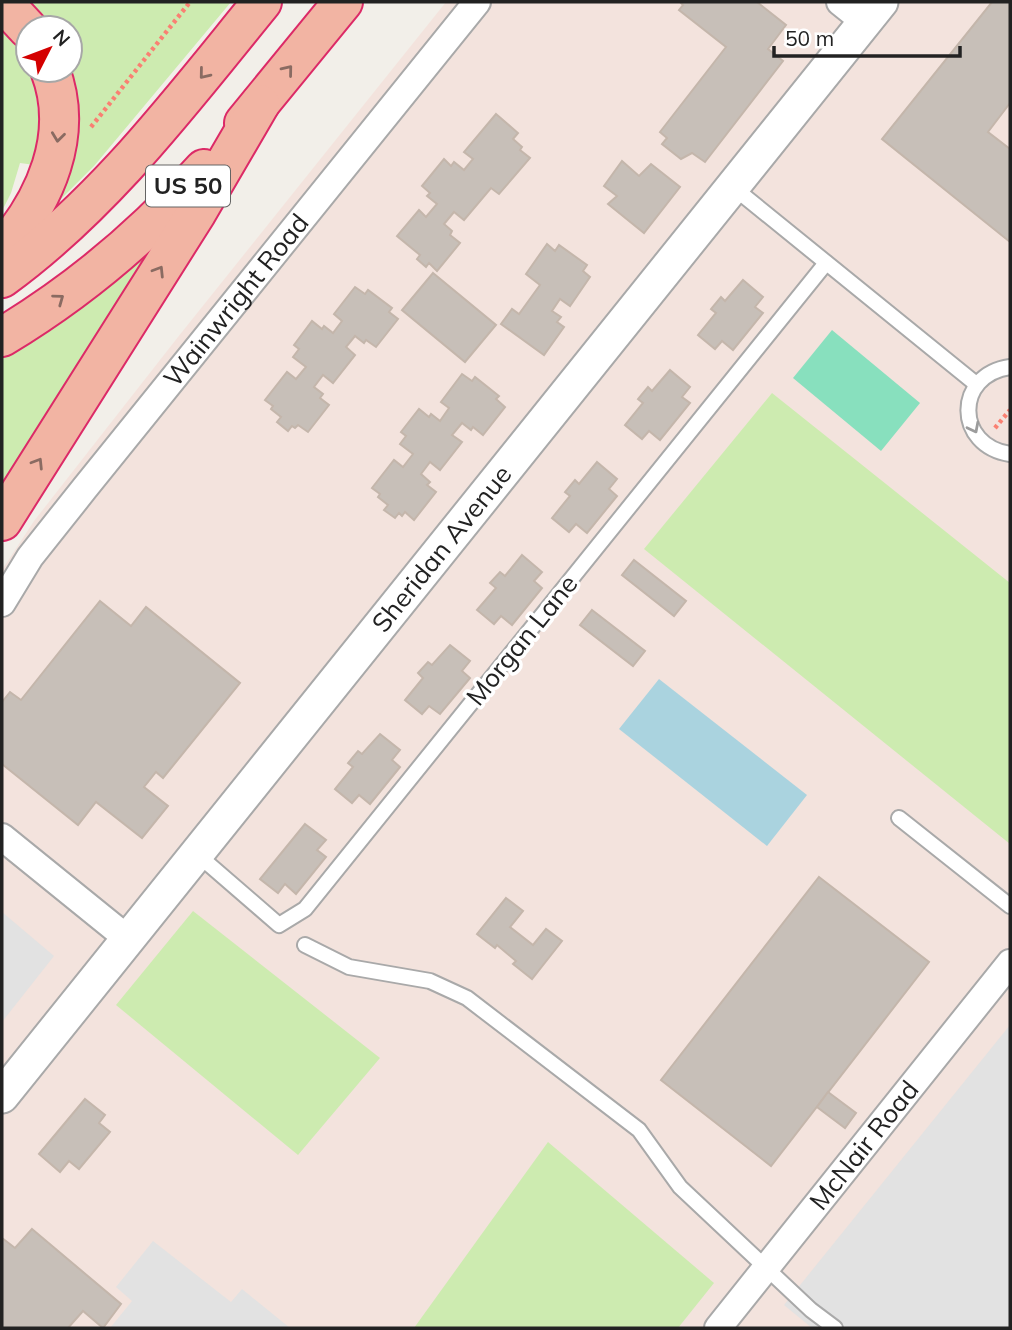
<svg xmlns="http://www.w3.org/2000/svg" width="1012" height="1330" font-family="Mulish,sans-serif">
<style>
.military{fill:#f3e3dd}
.grass{fill:#cdebb0}
.pitch{fill:#88e0be}
.parking{fill:#e2e2e2}
.water{fill:#aad3df}
.building{fill:#c7bfb8;stroke:#c4b6ab;stroke-width:2}
.lines{fill:none;stroke-linecap:round;stroke-linejoin:round}
.service-casing{stroke:#a9a9a9;stroke-width:18}
.minor-casing{stroke:#a9a9a9;stroke-width:30}
.tertiary-casing{stroke:#a9a9a9;stroke-width:37}
.trunk-casing{stroke:#dc2a67;stroke-width:42}
.path{stroke:#fa8072;stroke-width:4.5;stroke-dasharray:3.5 3.5;stroke-linecap:butt}
.service{stroke:#fff;stroke-width:14}
.minor{stroke:#fff;stroke-width:26}
.tertiary{stroke:#fff;stroke-width:33}
.trunk{stroke:#f2b4a3;stroke-width:38}
.oneway{stroke:#8a6b62}
.oneway2{stroke:#9c9c9c}
.labels{text-anchor:middle;stroke-width:7;stroke-linejoin:round;paint-order:stroke}
.shield{fill:#fff;stroke:#646464;stroke-width:2}
.shield-label{font-size:24px;font-weight:bold;fill:#222}
.street-label{font-size:26px;fill:#222;stroke:#fff}
</style>
<rect width="100%" height="100%" fill="#f2efe9"/>
<path class="military" d="M446 2H1010V1328H2V570L34 521 178 337Z"/>
<g class="grass">
<path d="M26 2H231L94 166 49 211 70 70V28H46Z"/>
<path d="M2 24 6 27 28 65V70H31L34 76 40 131 35 165 20 163 11 193 2 211Z"/>
<path d="M183 215 2 500V356L80 306Z"/>
<path d="M772 393 1010 583V844L644 549Z"/>
<path d="M193 911 380 1058 298 1155 116 1005Z"/>
<path d="M548 1142 714 1283 678 1328H414Z"/>
</g>
<path class="pitch" d="M832 330 920 403 881 451 793 378Z"/>
<g class="parking">
<path d="M2 912 54 956 2 1022Z"/>
<path d="M1010 1025V1328H812L784 1305Z"/>
<path d="M153 1241 231 1302 242 1289 290 1328H110L132 1301 116 1287Z"/>
</g>
<path class="water" d="M659 679 807 795 767 846 619 729Z"/>
<g class="building">
<path d="M680 2H757L786 25 768 49 783 61 705 162 692 153 681 159 662 144 667 138 660 132 726 47 679 10 683 5Z"/>
<path d="M992 2H1010V103L988 132 1010 149V242L882 139Z"/>
<path d="M496 114 518 133 513 139 522 147 520 150 530 158 499 194 491 188 464 220 454 212 444 224 452 231 450 235 460 243 437 271 429 263 426 267 417 259 420 255 397 236 419 210 426 217 437 204 427 196 430 193 422 186 444 159 451 166 454 162 464 170 473 159 464 152Z"/>
<path d="M622 161 639 176 651 164 680 187 644 233 608 204 617 196 604 186Z"/>
<path d="M547 244 555 251 559 245 587 265 583 271 590 277 570 306 560 299 552 311 561 317 557 322 564 327 544 355 501 324 512 309 519 314 540 285 526 274Z"/>
<path d="M433 273 496 325 465 362 402 310Z"/>
<path d="M743 280 763 297 755 307 763 313 733 350 722 341 715 349 698 335 716 313 711 309 721 297 725 301Z"/>
<path d="M355 287 365 294 368 290 392 308 389 312 398 319 376 347 366 340 364 343 355 336 346 347 355 355 333 383 323 375 314 387 323 394 320 398 329 405 308 432 298 425 295 428 292 426 288 431 277 422 281 417 271 409 273 406 265 400 287 372 296 379 306 367 293 357 299 349 294 345 312 321 322 329 324 326 333 333 342 321 334 314Z"/>
<path d="M670 370 690 387 682 397 690 403 660 440 649 431 642 439 625 425 643 403 638 399 648 387 652 391Z"/>
<path d="M462 374 472 381 475 377 499 396 496 399 505 407 483 435 473 427 471 430 462 423 452 435 462 442 440 470 430 462 421 474 430 482 427 485 436 492 414 520 405 512 402 516 399 513 395 518 384 510 388 505 378 497 380 494 372 488 394 460 403 467 413 454 400 444 406 436 401 432 419 409 429 417 431 414 440 421 449 408 441 402Z"/>
<path d="M597 462 617 479 609 489 617 496 587 533 576 524 569 532 552 518 570 496 565 492 575 480 579 484Z"/>
<path d="M522 555 542 572 534 581 542 588 512 625 501 616 494 624 477 610 496 588 490 583 500 572 505 576Z"/>
<path d="M634 560 686 601 674 616 622 575Z"/>
<path d="M100 601 131 626 146 607 240 683 163 778 156 772 144 787 168 806 142 838 96 802 78 825 2 764V702L10 692 21 700Z"/>
<path d="M592 610 645 651 633 666 580 625Z"/>
<path d="M450 645 470 661 462 671 470 678 440 714 429 706 422 714 405 700 423 678 418 673 428 662 432 665Z"/>
<path d="M380 734 400 750 392 760 400 767 370 804 359 795 352 803 335 789 353 767 348 763 358 751 362 754Z"/>
<path d="M305 824 326 840 317 850 326 857 296 894 285 884 278 893 260 879Z"/>
<path d="M819 877 929 962 771 1166 661 1080Z"/>
<path d="M506 898 523 911 510 927 533 945 546 929 562 941 532 979 513 964 516 961 497 945 495 948 477 934Z"/>
<path d="M828 1092 856 1113 845 1128 817 1107Z"/>
<path d="M85 1099 105 1115 99 1123 110 1132 79 1169 69 1161 60 1172 39 1154Z"/>
<path d="M32 1229 121 1304 103 1328 83 1311 68 1328H2V1238L15 1248Z"/>
</g>
<g class="lines">
<g class="service-casing">
<g id="service">
<path d="M733 187 976 384"/>
<path d="M1010 367C954 375 955 446 1010 454"/>
<path d="M899 818 1010 906"/>
<path d="M197 854 279 925 305 909 826 263"/>
<path d="M305 945 349 967 430 981 467 998 639 1130 680 1187 811 1310 835 1328"/>
</g>
</g>
<g class="minor-casing">
<g id="minor">
<path d="M840 2 865 22"/>
<path id="s1" d="M2 603 30 557 84 489 477 2"/>
<path d="M2 837 128 939"/>
<path id="s2" d="M718 1328 1010 963"/>
</g>
</g>
<g class="tertiary-casing">
<g id="tertiary">
<path id="s3" d="M2 1096 881 2"/>
</g>
</g>
<g class="trunk-casing">
<g id="trunk">
<path d="M3 2 28 29"/>
<path d="M244 123 343 2"/>
<path d="M2 250C45 201 75 135 50 70"/>
<path d="M2 278C105 203 182 100 262 2"/>
<path d="M2 337C77 292 146 234 204 169"/>
<path d="M2 521 197 212 260 104"/>
</g>
</g>
<g class="path">
<path d="M91 127 190 2"/>
<path d="M995 428 1010 410"/>
</g>
<use href="#service" class="service"/>
<use href="#minor" class="minor"/>
<use href="#tertiary" class="tertiary"/>
<use href="#trunk" class="trunk"/>
</g>
<defs><path id="oneway-chevron" d="M-2-3.5L2.5 0L-2 3.5" fill="none" stroke-width="1.6" stroke-linecap="round" stroke-linejoin="round" transform="scale(1.75)"/></defs>
<g class="oneway">
<use href="#oneway-chevron" transform="translate(288 70) rotate(-51)"/>
<use href="#oneway-chevron" transform="translate(204 74) rotate(129)"/>
<use href="#oneway-chevron" transform="translate(58 137) rotate(97)"/>
<use href="#oneway-chevron" transform="translate(159 271) rotate(-58)"/>
<use href="#oneway-chevron" transform="translate(59 299) rotate(-36)"/>
<use href="#oneway-chevron" transform="translate(38 463) rotate(-58)"/>
</g>
<use class="oneway2" href="#oneway-chevron" transform="translate(974 428) rotate(63)"/>
<g class="labels">
<rect class="shield" x="146" y="165.5" width="84" height="41" rx="5"/>
<g class="shield-label">
<text x="188" y="194">US 50</text>
</g>
<g class="street-label">
<text dy="9" stroke="none"><textPath href="#s1" startOffset="383">Wainwright Road</textPath></text>
<text dy="9" stroke="none"><textPath href="#s3" startOffset="702">Sheridan Avenue</textPath></text>
<text transform="translate(522 640) rotate(-51)" y="9">Morgan Lane</text>
<text dy="9" stroke="none"><textPath href="#s2" startOffset="234">McNair Road</textPath></text>
</g>
</g>
<rect width="1012" height="1330" fill="none" stroke="#222222" stroke-width="7"/>
<g transform="translate(49 49) rotate(48)"><circle r="33" fill="#ffffff" stroke="#a7a7a7" stroke-width="2"/>
<path d="M0-5L12 26L0 18L-12 26Z" fill="#d40000"/>
<text y="-10" font-size="19" font-weight="bold" text-anchor="middle" fill="#222222">N</text>
</g>
<path d="M774 46v10h186v-10" fill="none" stroke="#222222" stroke-width="3.5"/>
<text x="785" y="46" font-size="21" fill="#222222" stroke="#ffffff" stroke-width="5" paint-order="stroke">50 m</text>
</svg>
